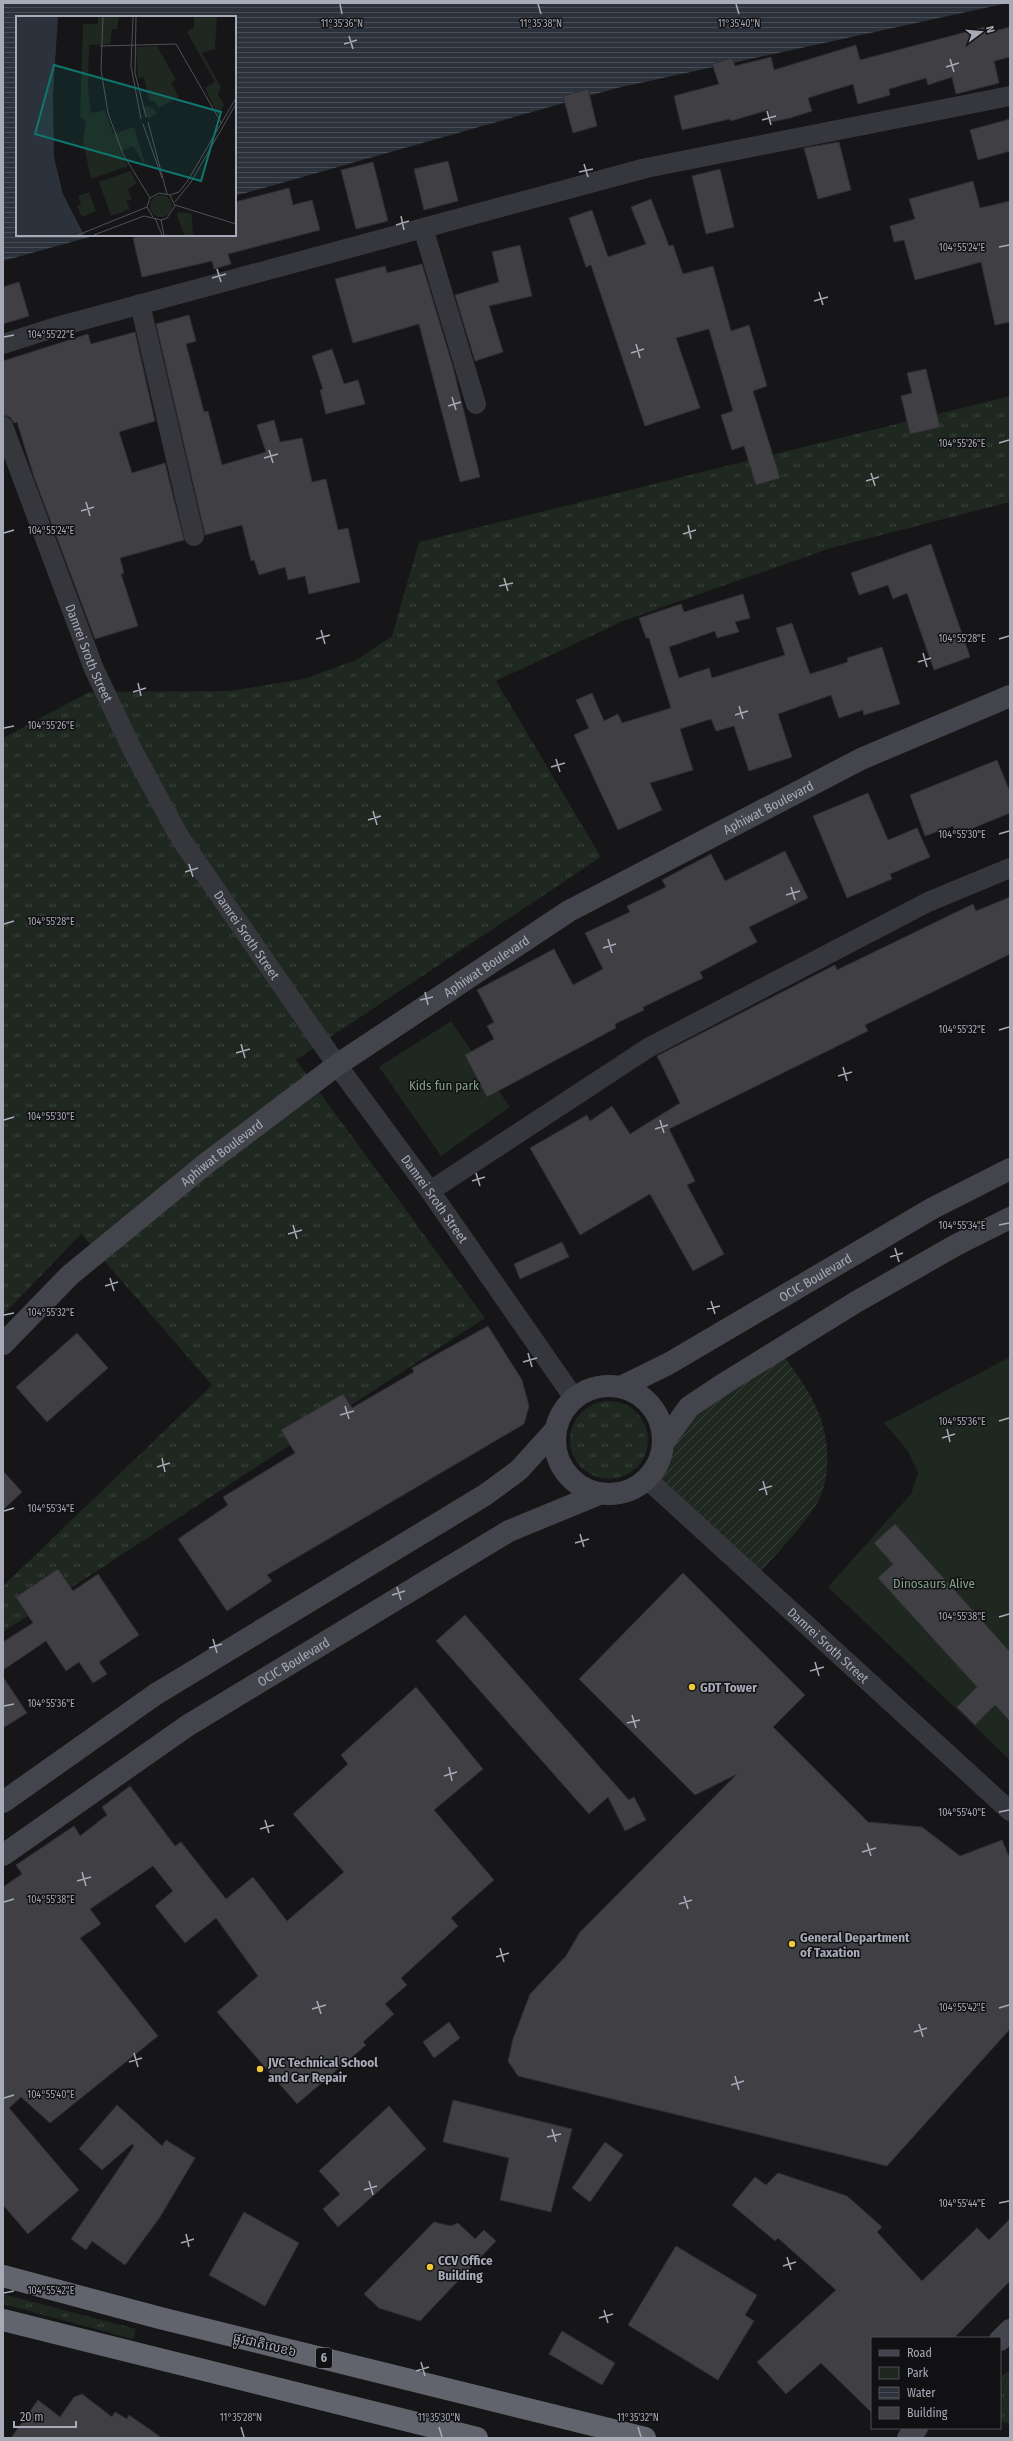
<svg xmlns="http://www.w3.org/2000/svg" width="1013" height="2441" font-family="'Fira Sans Condensed','Noto Sans Khmer',sans-serif">
<style>
.grass{fill:url(#grass-tufts)}
.park{fill:#1f2721}
.garden{fill:url(#garden-furrows)}
.water{fill:url(#water-rules)}
.building{fill:#403f44;stroke:#302f33}
.lines{fill:none;stroke-linecap:round;stroke-linejoin:round}
.street{stroke:#36373c;stroke-width:20}
.secondary{stroke:#44454c;stroke-width:22}
.highway{stroke:#62646d;stroke-width:22}
.ticks{fill:none;stroke:#a7aab7;stroke-width:1.5}
.poi-dot{fill:#efc936;stroke:#111012;stroke-width:1.5}
.labels{text-anchor:middle;stroke-width:3;stroke-linejoin:round;paint-order:stroke}
.shield{fill:#111012;stroke:#7a7c86;stroke-width:1}
.shield-label{font-size:12px;font-weight:bold;fill:#a7aab7}
.street-label{font-size:13px;fill:#a7aab7;stroke:#111012}
.park-label{font-size:13px;fill:#7fa285;stroke:#111012}
.poi-label{font-size:13px;font-weight:bold;fill:#a7aab7;stroke:#111012;text-anchor:start}
.inset-river{fill:none;stroke:#2c323b;stroke-width:2}
.inset-road{fill:none;stroke:#505157;stroke-width:1}
.view{fill:#0f766e;fill-opacity:0.15;stroke:#0f766e;stroke-width:2}
.inset-edge{fill:none;stroke:#a7aab7;stroke-width:2}
.ticks-label{font-size:10px;text-anchor:middle;fill:#a7aab7;stroke:#111012;stroke-width:3;stroke-linejoin:round;paint-order:stroke}
</style>
<defs>
<pattern id="grass-tufts" width="24" height="20" patternUnits="userSpaceOnUse"><rect width="24" height="20" fill="#1f2721"/><path d="M3 7l-1-3M5 7V3M7 7l1-3M15 17l-1-3M17 17v-4M19 17l1-3" fill="none" stroke="#3d443f"/></pattern>
<pattern id="garden-furrows" width="10" height="10" patternUnits="userSpaceOnUse"><rect width="10" height="10" fill="#1f2721"/><path d="M-1 1l2-2M0 10L10 0M9 11l2-2" fill="none" stroke="#3d443f"/></pattern>
<pattern id="water-rules" width="6" height="5" patternUnits="userSpaceOnUse"><rect width="6" height="5" fill="#2c323b"/><path d="M0 2.5h6" fill="none" stroke="#484d55"/></pattern>
</defs>
<rect width="100%" height="100%" fill="#161517"/>
<g class="grass">
<path d="M1010 396V502L831 548 623 621 496 681 601 857 296 1060 485 1318 3 1632V1586L212 1385 81 1234 3 1315V738L89 692 229 691 304 679 356 660 392 636 419 542Z"/>
<circle cx="609" cy="1440" r="39"/>
<path d="M3 2294 136 2329 133 2339 3 2304Z"/>
<path d="M1010 2369V2424L1000 2421V2379Z"/>
</g>
<g class="park">
<path d="M451 1021 510 1107 441 1156 379 1067Z"/>
<path d="M1010 1357V1760L828 1587 911 1494 918 1473 908 1451 884 1423Z"/>
</g>
<path class="garden" d="M779 1349C793 1370 812 1392 820 1417 830 1443 831 1481 816 1505 799 1532 775 1554 755 1578L647 1479 659 1463 663 1443 689 1407Z"/>
<path class="water" d="M3 3H1008L617 88 235 196V17H17V235H97L3 261Z"/>
<g class="building">
<path d="M985 27 987 33 1010 27V57L994 61 999 83 956 94 952 77 928 85 926 78 889 89 890 95 858 104 853 84 808 98 812 111 790 118 771 122 768 110 731 121 730 119 682 130 674 96 719 84 712 64 732 58 735 66 771 57 774 70 856 45 860 60Z"/>
<path d="M588 89 597 126 573 133 563 96Z"/>
<path d="M1010 119V151L978 160 970 130Z"/>
<path d="M839 142 851 190 818 199 804 148Z"/>
<path d="M448 161 458 201 424 210 414 169Z"/>
<path d="M373 162 388 221 356 229 341 170Z"/>
<path d="M720 169 734 227 706 234 692 176Z"/>
<path d="M973 181 980 208 1010 201V322L995 325 981 262 915 280 904 240 894 242 890 226 915 219 909 199Z"/>
<path d="M289 188 293 205 312 200 320 230 228 254 231 264 214 269 212 261 142 277 133 238 145 235H235V202Z"/>
<path d="M651 199 669 246 673 245 683 274 713 266 731 331 749 325 767 386 753 391 780 478 756 485 744 446 732 450 721 415 733 411 709 329 676 338 700 408 645 426 591 265 586 267 569 218 592 210 608 257 646 244 631 207Z"/>
<path d="M520 245 532 296 489 306 503 352 475 361 455 295 499 282 492 252Z"/>
<path d="M422 264 453 367 480 477 460 482 419 324 353 343 335 279 385 266 387 273Z"/>
<path d="M19 282 29 316 3 324V287Z"/>
<path d="M189 315 196 341 186 344 204 412 208 411 222 465 266 452 257 425 274 420 280 442 302 438 312 482 326 479 338 530 348 528 360 582 309 594 305 576 288 580 285 567 259 575 254 560 251 561 242 525 205 535 156 324Z"/>
<path d="M135 332 155 421 119 432 132 473 165 463 184 540 120 558 124 573 121 574 138 626 95 639 34 477 17 422 14 423 10 417 3 415V361L88 334 91 344Z"/>
<path d="M332 349 344 384 358 380 365 404 326 414 320 390 323 389 312 356Z"/>
<path d="M926 369 940 427 910 434 901 396 912 393 907 373Z"/>
<path d="M931 544 970 657 934 670 907 593 893 599 888 585 859 595 851 573Z"/>
<path d="M743 594 750 618 735 622 739 632 717 638 715 631 669 647 679 678 709 668 712 678 785 655 776 628 792 623 810 674 848 662 847 658 882 647 900 704 864 715 863 710 839 718 831 695 778 714 792 757 749 771 734 726 716 731 711 719 680 729 693 770 650 783 662 810 618 830 574 735 589 728 576 700 592 693 604 721 618 714 622 723 671 708 649 638H646L639 618 681 604 684 612Z"/>
<path d="M997 760 1010 792V813L956 835 953 826 925 836 910 795Z"/>
<path d="M868 793 888 840 917 828 930 857 890 874 892 879 847 898 813 816Z"/>
<path d="M785 851 808 898 749 927 757 942 700 972 703 978 643 1007 644 1010 615 1024 616 1028 487 1097 465 1055 494 1039 487 1026 494 1022 477 990 554 949 573 985 603 969 585 933 630 912 627 906 666 887 662 880 711 854 725 881Z"/>
<path d="M1010 897V954L865 1025 868 1031 669 1129 695 1181 687 1185 724 1254 693 1271 650 1194 580 1235 530 1148 587 1115 590 1121 612 1106 630 1134 680 1103 657 1056 835 965 837 970 973 904 976 911Z"/>
<path d="M562 1242 569 1257 520 1279 514 1264Z"/>
<path d="M488 1326 522 1380 529 1406 524 1424 267 1575 272 1581 227 1611 178 1539 228 1505 223 1497 295 1453 281 1430 343 1394 352 1408 414 1372 412 1368Z"/>
<path d="M77 1333 108 1368 47 1422 16 1387Z"/>
<path d="M3 1471 22 1492 3 1510Z"/>
<path d="M895 1524 1010 1652V1721L995 1705 975 1725 957 1707 977 1687 878 1578 893 1564 874 1543Z"/>
<path d="M58 1569 73 1591 98 1574 139 1635 99 1662 107 1674 93 1683 79 1662 66 1671 46 1641 3 1670V1642L33 1623 16 1597Z"/>
<path d="M683 1573 805 1695 773 1727 868 1822 922 1827 960 1856 1002 1840 1010 1859V2029L887 2166 518 2076 508 2061 513 2039 530 1994 566 1956 580 1932 737 1774 695 1795 579 1679Z"/>
<path d="M465 1615 629 1800 634 1797 646 1820 625 1831 608 1797 589 1814 436 1641Z"/>
<path d="M3 1677 27 1713 3 1728Z"/>
<path d="M416 1687 483 1769 434 1810 494 1880 451 1918 458 1926 401 1978 407 1985 385 2004 394 2014 363 2042 366 2045 297 2104 217 2012 258 1976 216 1918 185 1943 155 1906 173 1891 153 1866 90 1909 101 1924 80 1938 158 2036 50 2123 21 2097 9 2108 79 2190 28 2234 3 2205V1887L22 1874 16 1865 74 1826 80 1836 107 1815 102 1807 130 1786 175 1846 181 1842 226 1899 253 1877 287 1921 344 1872 293 1814 348 1764 341 1755Z"/>
<path d="M449 2022 460 2038 434 2058 423 2042Z"/>
<path d="M453 2100 572 2129 551 2212 500 2200 509 2158 443 2142Z"/>
<path d="M117 2105 162 2146 166 2140 195 2158 160 2217 125 2265 92 2241 86 2250 71 2239 134 2146 132 2144 102 2170 79 2149Z"/>
<path d="M389 2106 426 2149 338 2227 323 2209 340 2194 319 2171Z"/>
<path d="M605 2142 623 2155 590 2202 572 2188Z"/>
<path d="M778 2173 847 2196 882 2227 877 2232 922 2281 977 2228 989 2240 1010 2219V2281L954 2338H872V2413L821 2363 786 2394 757 2362 836 2290 778 2238 775 2241 732 2205 755 2177 766 2185Z"/>
<path d="M244 2212 299 2243 265 2306 209 2275Z"/>
<path d="M434 2222 451 2226 458 2223 475 2239 484 2230 496 2241 420 2321 379 2308 364 2294Z"/>
<path d="M676 2246 757 2295 745 2315 754 2321 718 2380 628 2325Z"/>
<path d="M562 2331 615 2363 602 2385 549 2354Z"/>
<path d="M82 2394 112 2417 115 2412 127 2419 129 2415 162 2438H11L38 2400 60 2417 74 2397Z"/>
</g>
<g class="lines">
<g class="street">
<path d="M423 228 476 404"/>
<path d="M140 304 194 536"/>
<path d="M3 344 53 328 646 168 1010 96"/>
<path id="s1" d="M3 426 94 669 133 751 180 838 337 1065 430 1191 574 1398"/>
<path d="M430 1191 648 1048 928 902 1010 868"/>
<path id="s2" d="M647 1479 1010 1811"/>
</g>
<g class="secondary">
<path id="s3" d="M3 1344 70 1275 208 1162 337 1065 569 911 861 759 1010 696"/>
<circle cx="609" cy="1440" r="54"/>
<path id="s4" d="M621 1387 668 1364 933 1208 1010 1169"/>
<path d="M663 1443 689 1407 725 1383 856 1302 956 1245 1010 1218"/>
<path d="M3 1802 156 1694 485 1495 519 1470 556 1429"/>
<path id="s5" d="M3 1855 187 1726 509 1531 599 1494"/>
<path d="M1000 2340 1010 2330"/>
<path d="M908 2438 917 2428"/>
</g>
<g class="highway">
<path d="M3 2276 160 2318 645 2438"/>
<path d="M3 2320 477 2438"/>
</g>
</g>
<path class="ticks" d="M340 4 342 14M538 4 541 14M736 4 739 14M349 36 353 49M344 44 357 40M950 59 954 72M946 67 959 63M767 111 771 125M762 120 776 116M584 164 588 177M579 172 593 169M401 216 404 230M396 225 409 221M999 247 1009 245M217 269 221 282M212 278 226 274M819 292 823 305M814 301 828 297M4 337 14 335M636 344 640 358M631 353 644 349M452 397 456 410M448 406 461 402M999 443 1009 440M269 450 273 463M264 458 278 454M871 473 875 486M866 481 879 477M86 502 90 516M81 511 94 507M688 525 691 539M4 533 14 530M683 534 696 530M504 578 508 591M499 586 513 583M321 630 325 644M316 639 330 635M999 639 1009 636M923 653 927 667M918 662 931 658M138 683 141 696M133 692 146 688M739 706 743 719M735 715 748 711M4 728 14 726M556 759 560 772M551 767 565 763M373 811 377 825M368 820 381 816M999 834 1009 831M189 864 193 877M185 872 198 868M791 887 795 900M786 895 800 891M4 924 14 921M608 939 612 953M603 948 616 944M425 992 428 1005M420 1000 433 997M999 1030 1009 1027M241 1044 245 1058M236 1053 250 1049M843 1067 847 1081M838 1076 852 1072M4 1120 14 1117M660 1120 664 1133M655 1129 668 1125M476 1173 480 1186M472 1181 485 1177M293 1225 297 1239M999 1225 1009 1223M288 1234 302 1230M895 1248 899 1262M890 1257 903 1253M110 1278 114 1291M105 1286 118 1282M711 1301 715 1314M707 1309 720 1306M4 1315 14 1313M528 1353 532 1367M523 1362 537 1358M345 1406 349 1419M340 1415 354 1411M999 1421 1009 1418M947 1429 950 1442M942 1438 955 1434M162 1458 165 1472M157 1467 170 1463M763 1481 767 1495M759 1490 772 1486M4 1511 14 1508M580 1534 584 1547M575 1543 589 1539M397 1587 401 1600M392 1595 405 1591M999 1617 1009 1614M213 1639 217 1653M209 1648 222 1644M815 1662 819 1676M810 1671 824 1667M4 1706 14 1704M632 1715 636 1728M627 1723 640 1720M449 1767 452 1781M444 1776 457 1772M999 1812 1009 1810M265 1820 269 1833M260 1829 274 1825M867 1843 871 1856M862 1852 876 1848M82 1872 86 1886M77 1881 91 1877M684 1896 688 1909M4 1902 14 1899M679 1904 692 1900M500 1948 504 1962M496 1957 509 1953M317 2001 321 2014M999 2008 1009 2005M312 2009 326 2005M919 2024 923 2037M914 2032 927 2028M134 2053 138 2067M129 2062 142 2058M735 2076 739 2090M731 2085 744 2081M4 2098 14 2095M552 2129 556 2142M547 2137 561 2134M369 2181 373 2195M364 2190 377 2186M999 2203 1009 2201M186 2234 189 2247M181 2243 194 2239M787 2257 791 2270M783 2266 796 2262M4 2293 14 2291M604 2310 608 2323M599 2318 613 2314M421 2362 425 2376M416 2371 429 2367M241 2427 244 2437M439 2427 442 2437M638 2427 641 2437"/>
<g class="poi-dot">
<circle cx="692" cy="1687" r="4"/>
<circle cx="792" cy="1944" r="4"/>
<circle cx="260" cy="2069" r="4"/>
<circle cx="430" cy="2267" r="4"/>
</g>
<g class="labels">
<rect class="shield" x="316" y="2348" width="16" height="20" rx="3"/>
<g class="shield-label">
<text x="324" y="2362">6</text>
</g>
<g class="street-label">
<text dy="5" stroke="none"><textPath href="#s1" startOffset="243">Damrei Sroth Street</textPath></text>
<text dy="5" stroke="none"><textPath href="#s3" startOffset="939">Aphiwat Boulevard</textPath></text>
<text dy="5" stroke="none"><textPath href="#s1" startOffset="567">Damrei Sroth Street</textPath></text>
<text dy="5" stroke="none"><textPath href="#s3" startOffset="615">Aphiwat Boulevard</textPath></text>
<text dy="5" stroke="none"><textPath href="#s3" startOffset="291">Aphiwat Boulevard</textPath></text>
<text dy="5" stroke="none"><textPath href="#s1" startOffset="891">Damrei Sroth Street</textPath></text>
<text dy="5" stroke="none"><textPath href="#s4" startOffset="223">OCIC Boulevard</textPath></text>
<text dy="5" stroke="none"><textPath href="#s2" startOffset="246">Damrei Sroth Street</textPath></text>
<text dy="5" stroke="none"><textPath href="#s5" startOffset="349">OCIC Boulevard</textPath></text>
<text transform="translate(265 2344) rotate(14)" y="5">ផ្លូវជាតិលេខ៦</text>
</g>
<g class="park-label">
<text x="444" y="1090">Kids fun park</text>
<text x="934" y="1588">Dinosaurs Alive</text>
</g>
<g class="poi-label">
<text x="700" y="1692">GDT Tower</text>
<text x="800" y="1942">General Department<tspan x="800" dy="15">of Taxation</tspan></text>
<text x="268" y="2067">JVC Technical School<tspan x="268" dy="15">and Car Repair</tspan></text>
<text x="438" y="2265">CCV Office<tspan x="438" dy="15">Building</tspan></text>
</g>
</g>
<g transform="translate(16 16)">
<rect width="220" height="220" fill="#161517"/>
<path d="M82 1H103L101 13H96L94 28 73 29 72 72 75 97 89 94 97 118 118 111 130 151 117 130 104 136 112 150 75 163 67 125 70 106 64 100 67 8H82ZM178 1H201L199 33 186 37 205 71 202 78 208 89 202 99 189 72 199 66 171 16 178 11ZM164 196 176 198 177 219H169L162 203 161 197Z" fill="#1f2721"/>
<path d="M141 30 160 64 155 67 163 81 143 92 138 85H133L128 61 122 62 120 31ZM114 155 121 167 112 173 116 183 110 185 114 193 95 200 83 166ZM73 176 80 195 66 201 61 190 65 188 62 180Z" fill="#1f2721"/>
<path d="M131 90 137 92 141 97 132 103 126 91ZM134 190a11 11 0 1 1 22 0a11 11 0 1 1-22 0Z" fill="#1f2721"/>
<path d="M0 1H42L37 77 38 141 47 178 68 219H0Z" fill="#2c323b"/>
<path class="inset-river" d="M0 94 10 187 21 219"/>
<path class="inset-road" d="M87 1 85 54 92 97 107 138 134 182M117 1 115 50 125 103M120 1 119 57 130 101M84 30 160 28 206 108M132 106 151 178M127 108 146 162M154 179 163 176 171 166 220 82M159 186 175 166 220 88M159 189 220 208M139 202 146 219M145 204 148 219M62 219 131 191M78 219 128 200 145 204 151 202 159 190 154 179 143 177 134 182 131 191 137 201"/>
<path class="view" d="M38 49 205 96 185 165 19 118Z"/>
<rect width="220" height="220" class="inset-edge"/>
</g>
<g class="ticks-label">
<text x="342" y="27">11°35'36"N</text>
<text x="541" y="27">11°35'38"N</text>
<text x="739" y="27">11°35'40"N</text>
<text x="962" y="251">104°55'24"E</text>
<text x="51" y="338">104°55'22"E</text>
<text x="962" y="447">104°55'26"E</text>
<text x="51" y="534">104°55'24"E</text>
<text x="962" y="642">104°55'28"E</text>
<text x="51" y="729">104°55'26"E</text>
<text x="962" y="838">104°55'30"E</text>
<text x="51" y="925">104°55'28"E</text>
<text x="962" y="1033">104°55'32"E</text>
<text x="51" y="1120">104°55'30"E</text>
<text x="962" y="1229">104°55'34"E</text>
<text x="51" y="1316">104°55'32"E</text>
<text x="962" y="1425">104°55'36"E</text>
<text x="51" y="1512">104°55'34"E</text>
<text x="962" y="1620">104°55'38"E</text>
<text x="51" y="1707">104°55'36"E</text>
<text x="962" y="1816">104°55'40"E</text>
<text x="51" y="1903">104°55'38"E</text>
<text x="962" y="2011">104°55'42"E</text>
<text x="51" y="2098">104°55'40"E</text>
<text x="962" y="2207">104°55'44"E</text>
<text x="51" y="2294">104°55'42"E</text>
<text x="241" y="2421">11°35'28"N</text>
<text x="439" y="2421">11°35'30"N</text>
<text x="638" y="2421">11°35'32"N</text>
</g>
<rect width="1013" height="2441" fill="none" stroke="#a7aab7" stroke-width="8"/>
<rect x="871" y="2337" width="130" height="92" fill="#111012" stroke="#4d4e54"/>
<rect x="879" y="2350" width="20" height="6" fill="#44454c" stroke="#4d4e54"/>
<text x="907" y="2357" font-size="12" fill="#a7aab7">Road</text>
<rect x="879" y="2367" width="20" height="12" fill="#1f2721" stroke="#4d4e54"/>
<text x="907" y="2377" font-size="12" fill="#a7aab7">Park</text>
<rect x="879" y="2387" width="20" height="12" fill="url(#water-rules)" stroke="#4d4e54"/>
<text x="907" y="2397" font-size="12" fill="#a7aab7">Water</text>
<rect x="879" y="2407" width="20" height="12" fill="#403f44" stroke="#4d4e54"/>
<text x="907" y="2417" font-size="12" fill="#a7aab7">Building</text>
<g transform="translate(981 32) rotate(74)" stroke="#111012" stroke-width="3" paint-order="stroke">
<path d="M0-3L7 15L0 10L-7 15Z" fill="#a7aab7"/>
<text y="-6" font-size="11" font-weight="bold" text-anchor="middle" fill="#a7aab7">N</text>
</g>
<path d="M14 2421v6h62v-6" fill="none" stroke="#a7aab7" stroke-width="2"/>
<text x="20" y="2421" font-size="12" fill="#a7aab7" stroke="#111012" stroke-width="3" paint-order="stroke">20 m</text>
</svg>
